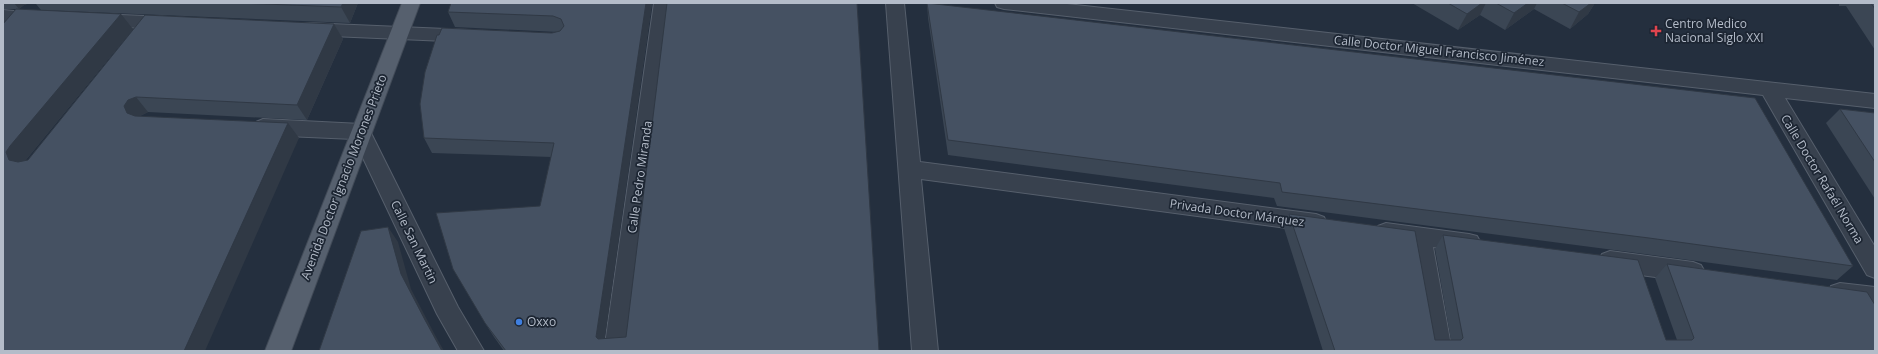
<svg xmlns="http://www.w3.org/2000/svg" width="1878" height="354" font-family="'Open Sans',sans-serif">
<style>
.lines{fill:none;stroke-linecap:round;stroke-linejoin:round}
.minor-casing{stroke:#565f6c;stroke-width:2}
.major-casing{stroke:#414a57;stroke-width:2}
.minor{fill:#38414e;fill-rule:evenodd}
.major{fill:#56606e;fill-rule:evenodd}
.wall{fill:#3b4654}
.shaded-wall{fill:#303945}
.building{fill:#455162;stroke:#303945}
.health-dot{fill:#e0444e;stroke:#1d2633;stroke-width:1.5}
.shop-dot{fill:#3f7fe0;stroke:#1d2633;stroke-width:1.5}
.labels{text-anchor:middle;stroke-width:3.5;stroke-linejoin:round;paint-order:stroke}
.poi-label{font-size:12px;fill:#b4bcc9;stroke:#1d2633;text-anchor:start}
.street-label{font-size:12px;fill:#b4bcc9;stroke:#1d2633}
</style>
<rect width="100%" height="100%" fill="#242f3e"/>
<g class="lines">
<g class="minor-casing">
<g id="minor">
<path d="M654 3H672L630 351H604Z"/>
<path d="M886 3H904L920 162 1316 214 1324 217 1327 223 1324 229 1316 232 921 179 938 351H912Z"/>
<path d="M995 3H1058L1875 94V108L1785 98 1875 247V278L1867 275 1763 95 1004 9 997 7Z"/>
<path d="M3 10 47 14 50 18 47 22 40 24 3 22Z"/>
<path d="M96 14 170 17 177 19 180 23 177 27 170 29 96 26 89 24 86 20 89 16Z"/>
<path d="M308 23 469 30 476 31 479 36 476 41 469 42 308 35 301 34 298 29 301 24Z"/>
<path d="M263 119 361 124 368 127 458 307 484 351H458L437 314 354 139 263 135 256 132 252 127 256 122Z"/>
<path d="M1386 223 1469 234 1477 236 1481 243 1477 250 1469 252 1433 247 1452 351H1426L1410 244 1378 238 1374 232 1378 226Z"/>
<path d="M1610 251 1693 262 1701 265 1705 272 1701 279 1693 282 1610 271 1602 268 1598 261 1602 254Z"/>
<path d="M1840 283 1875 287V307L1840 303 1831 300 1828 293 1831 286Z"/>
</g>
</g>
<g class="major-casing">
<path id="major" d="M402 3H420L291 351H265Z"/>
</g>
<use href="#minor" class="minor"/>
<use href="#major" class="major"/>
</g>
<g class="wall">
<path d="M3 3H30L24 5 19 9 133 29 25 161 28 160 145 15 334 24 343 39 307 120 148 112 140 116 299 138 3 351V21L4 23 16 9H3Z"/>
<path d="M33 3H358L350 23 41 10 36 4Z"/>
<path d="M451 3H652L604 338 879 351H504L494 337 485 323 540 206 551 157 432 153 424 138 439 35 552 33 558 32 455 27 448 12Z"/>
<path d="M927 3 1853 266 1837 280 1637 253 1277 206 1274 198 948 155 928 18Z"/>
<path d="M1412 3H1595L1588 14 1570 29 1534 9 1505 30 1480 15 1458 30Z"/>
<path d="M1839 3H1875V50L1846 6H1839Z"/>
<path d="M1840 109 1875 113V199L1826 123Z"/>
<path d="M1289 214 1435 340H1451L1435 249 1443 235 1666 340H1677L1655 278 1667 264 1875 351H1323L1284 228Z"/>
</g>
<g class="shaded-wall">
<path d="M14 3H30L24 5 19 9Z"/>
<path d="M343 3H358L350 23 341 7Z"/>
<path d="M646 3H652L603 351 596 337Z"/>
<path d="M1482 3H1486L1480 15 1458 30 1467 14Z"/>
<path d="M1528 3H1537L1534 9 1505 30 1514 13Z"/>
<path d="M1591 3H1595L1588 14 1570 29 1579 12Z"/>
<path d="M121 14 133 29 25 161 22 167 9 160 6 152 10 146Z"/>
<path d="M334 24 343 39 307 120 297 105Z"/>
<path d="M136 97 148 112 140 116 137 121 127 113 124 106 128 100Z"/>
<path d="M288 123 299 138 205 351H184Z"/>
<path d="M388 227 398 242 411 289 435 335 444 351H442L425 320 401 274Z"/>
</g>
<g class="building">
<path d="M239 3H343L341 7Z"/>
<path d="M451 3H646L596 337 598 339 626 337 667 3H857L879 351H506L485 323 453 269 436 213 540 206 554 143 424 138 420 104 425 72 437 35H439L442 28 552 33 560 31 564 26 561 19 553 16 448 12Z"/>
<path d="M927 3 1755 98 1853 266 1649 238 1282 192 1280 183 948 140Z"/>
<path d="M1448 3H1482L1467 14Z"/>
<path d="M1496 3H1528L1514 13Z"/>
<path d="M1562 3H1591L1579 12Z"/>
<path d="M1871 3H1875V9Z"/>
<path d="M16 9 121 14 10 146 6 152 9 160 18 162 28 160 145 15 334 24 297 105 136 97 128 100 124 106 127 113 135 116 288 123 184 351H3V24Z"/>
<path d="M1840 109 1875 113V162Z"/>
<path d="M1289 214 1415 231 1435 340H1461L1463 338 1443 235 1638 260 1666 340H1692L1694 338 1667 264 1867 292 1875 305V351H1335Z"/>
<path d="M388 227 401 274 425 320 442 351H319L361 231Z"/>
</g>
<path class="health-dot" d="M1654 25h4v4h4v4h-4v4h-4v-4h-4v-4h4z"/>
<circle class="shop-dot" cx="519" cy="322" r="4"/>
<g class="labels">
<g class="poi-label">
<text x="1665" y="28">Centro Medico<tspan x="1665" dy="14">Nacional Siglo XXI</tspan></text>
<text x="527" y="326">Oxxo</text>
</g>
<g class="street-label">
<text transform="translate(1439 51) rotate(6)" y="4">Calle Doctor Miguel Francisco Jiménez</text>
<text transform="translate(344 177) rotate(-69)" y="4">Avenida Doctor Ignacio Morones Prieto</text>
<text transform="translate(640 177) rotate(-82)" y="4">Calle Pedro Miranda</text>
<text transform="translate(1822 179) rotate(59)" y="4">Calle Doctor Rafaél Norma</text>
<text transform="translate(1237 213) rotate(8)" y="4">Privada Doctor Márquez</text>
<text transform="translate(414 242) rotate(64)" y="4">Calle San Martin</text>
</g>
</g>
<rect width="1878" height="354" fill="none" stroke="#b4bcc9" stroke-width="8"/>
</svg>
